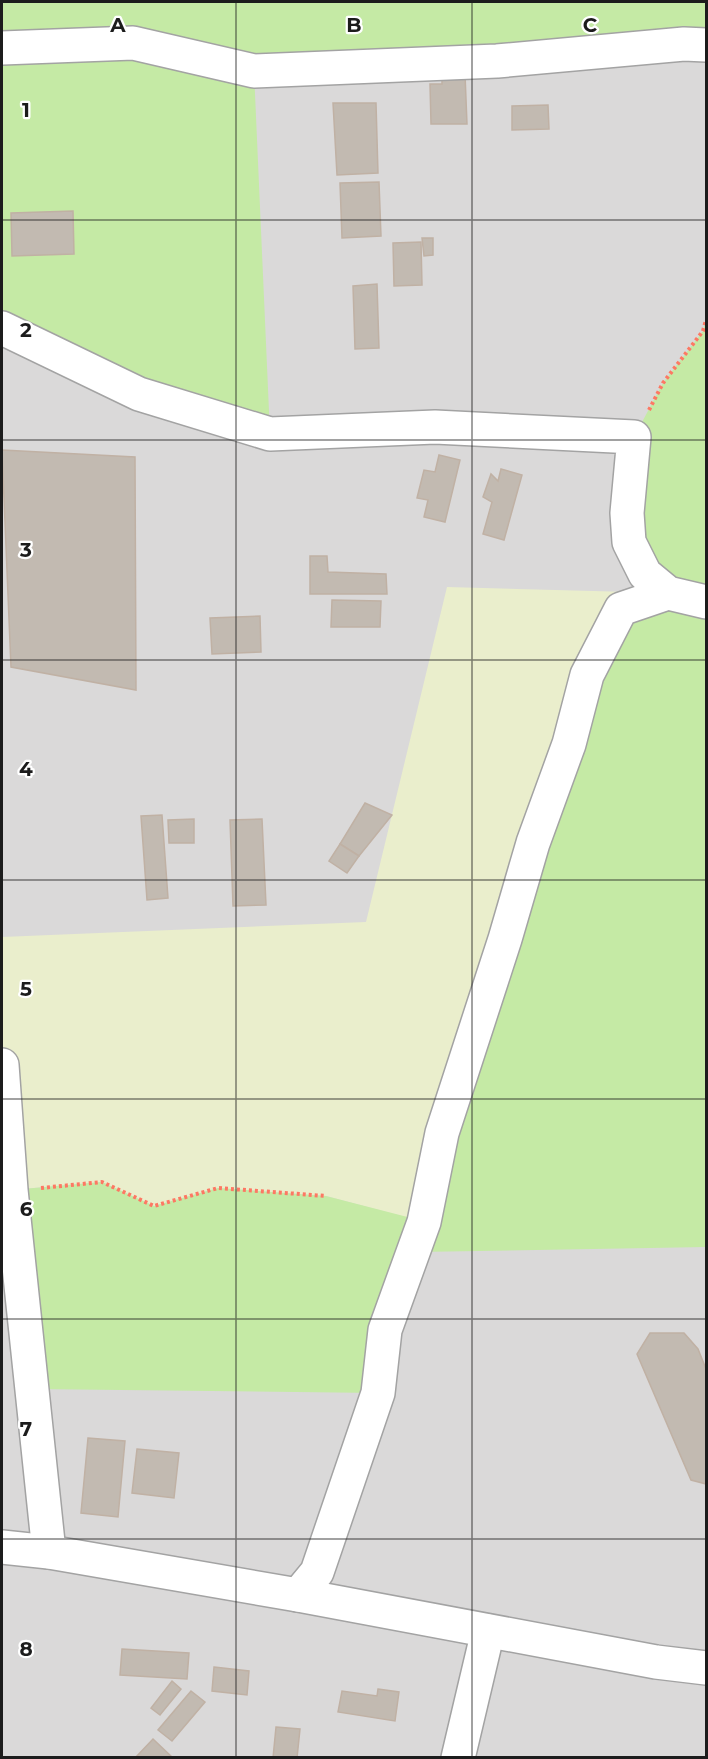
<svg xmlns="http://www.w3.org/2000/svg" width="708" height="1759" font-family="Montserrat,sans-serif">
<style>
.residential{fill:#dad9d9}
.farmland{fill:#eaeecc}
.grass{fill:#c5eaa5}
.building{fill:#c2bab1;stroke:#c0b1a4;stroke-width:1.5}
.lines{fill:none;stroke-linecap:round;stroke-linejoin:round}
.minor-casing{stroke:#a3a3a3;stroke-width:36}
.path{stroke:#fd7863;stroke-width:4;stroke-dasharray:3 3;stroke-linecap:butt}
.minor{stroke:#fff;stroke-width:33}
.grid{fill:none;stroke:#1c1c1c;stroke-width:1.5;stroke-opacity:0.55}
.grid-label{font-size:20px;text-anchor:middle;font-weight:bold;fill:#1c1c1c;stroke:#fff;stroke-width:4.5;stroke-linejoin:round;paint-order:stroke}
</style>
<rect width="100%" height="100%" fill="#eeeae1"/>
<path class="residential" d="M2 2H706V1757L2 1758Z"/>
<path class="farmland" d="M447 587 668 593 424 1222 326 1196 218 1188 154 1206 102 1182 11 1190 2 1065V937L366 922Z"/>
<g class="grass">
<path d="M2 2H706V47L254 71 270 434 2 328Z"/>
<path d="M706 320V1247L417 1252 378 1393 32 1389 11 1190 102 1182 154 1206 218 1188 326 1196 423 1221 621 609 668 593 629 542 634 437 663 383 703 331Z"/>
</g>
<g class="building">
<path d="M442 74H465L467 124H431L430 84H442Z"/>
<path d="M333 103H376L378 173 337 175Z"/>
<path d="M548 105 549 129 512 130V106Z"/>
<path d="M379 182 381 236 342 238 340 183Z"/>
<path d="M73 211 74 254 12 256 11 213Z"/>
<path d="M422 238H433V255L424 256Z"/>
<path d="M421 242 422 285 394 286 393 243Z"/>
<path d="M377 284 379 348 355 349 353 286Z"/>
<path d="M2 450 135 457 136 690 11 667Z"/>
<path d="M439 455 460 460 445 522 424 517 428 500 417 498 424 470 435 472Z"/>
<path d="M501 469 522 475 504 540 483 534 492 502 483 497 491 474 498 481Z"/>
<path d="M310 556H327L328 572 386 574 387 594H310Z"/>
<path d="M332 600 381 601 380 627H331Z"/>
<path d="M260 616 261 652 212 654 210 618Z"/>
<path d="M365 803 392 815 359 856 340 844Z"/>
<path d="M162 815 168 898 147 900 141 816Z"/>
<path d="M194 819V843H169L168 820Z"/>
<path d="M262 819 266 905 233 906 230 820Z"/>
<path d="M340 844 359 856 347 873 329 861Z"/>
<path d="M650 1333H684L698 1349 706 1369V1484L691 1480 637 1354Z"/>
<path d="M88 1438 125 1441 118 1517 81 1513Z"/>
<path d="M137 1449 179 1453 174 1498 132 1493Z"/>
<path d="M122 1649 189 1653 187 1679 120 1675Z"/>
<path d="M214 1667 249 1671 247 1695 212 1691Z"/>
<path d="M172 1681 181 1689 160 1715 151 1708Z"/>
<path d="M378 1689 399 1692 395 1721 338 1712 342 1691 377 1696Z"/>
<path d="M191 1691 205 1702 172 1741 158 1730Z"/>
<path d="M276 1727 300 1729 297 1758H273Z"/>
<path d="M153 1739 173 1758H135Z"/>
</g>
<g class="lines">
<g class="minor-casing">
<g id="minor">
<path d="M2 48 133 43 254 71 497 61 684 44 706 45"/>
<path d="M2 328 139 394 270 434 435 427 634 437 627 513 629 542 645 574 668 593 706 602"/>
<path d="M2 1065 11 1190 49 1552"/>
<path d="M2 1547 49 1552 298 1595 656 1662 706 1668"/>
<path d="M298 1595 317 1572 378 1393 385 1330 424 1222 442 1133 505 939 533 843 569 744 587 675 621 609 668 593"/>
<path d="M458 1758 488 1631"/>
</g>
</g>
<g class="path">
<path d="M649 410 663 383 703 331 706 320"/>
<path d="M41 1188 102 1182 154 1206 218 1188 326 1196"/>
</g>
<use href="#minor" class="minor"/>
</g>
<path class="grid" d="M236 2V1758M472 2V1758M2 220H706M2 440H706M2 660H706M2 880H706M2 1099H706M2 1319H706M2 1539H706"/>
<g class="grid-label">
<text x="118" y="32">A</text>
<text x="354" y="32">B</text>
<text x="590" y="32">C</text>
<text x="26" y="117">1</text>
<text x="26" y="337">2</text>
<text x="26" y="557">3</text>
<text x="26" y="776">4</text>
<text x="26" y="996">5</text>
<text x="26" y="1216">6</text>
<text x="26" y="1436">7</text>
<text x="26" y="1656">8</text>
</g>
<rect width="708" height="1759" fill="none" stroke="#1c1c1c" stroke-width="6"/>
</svg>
